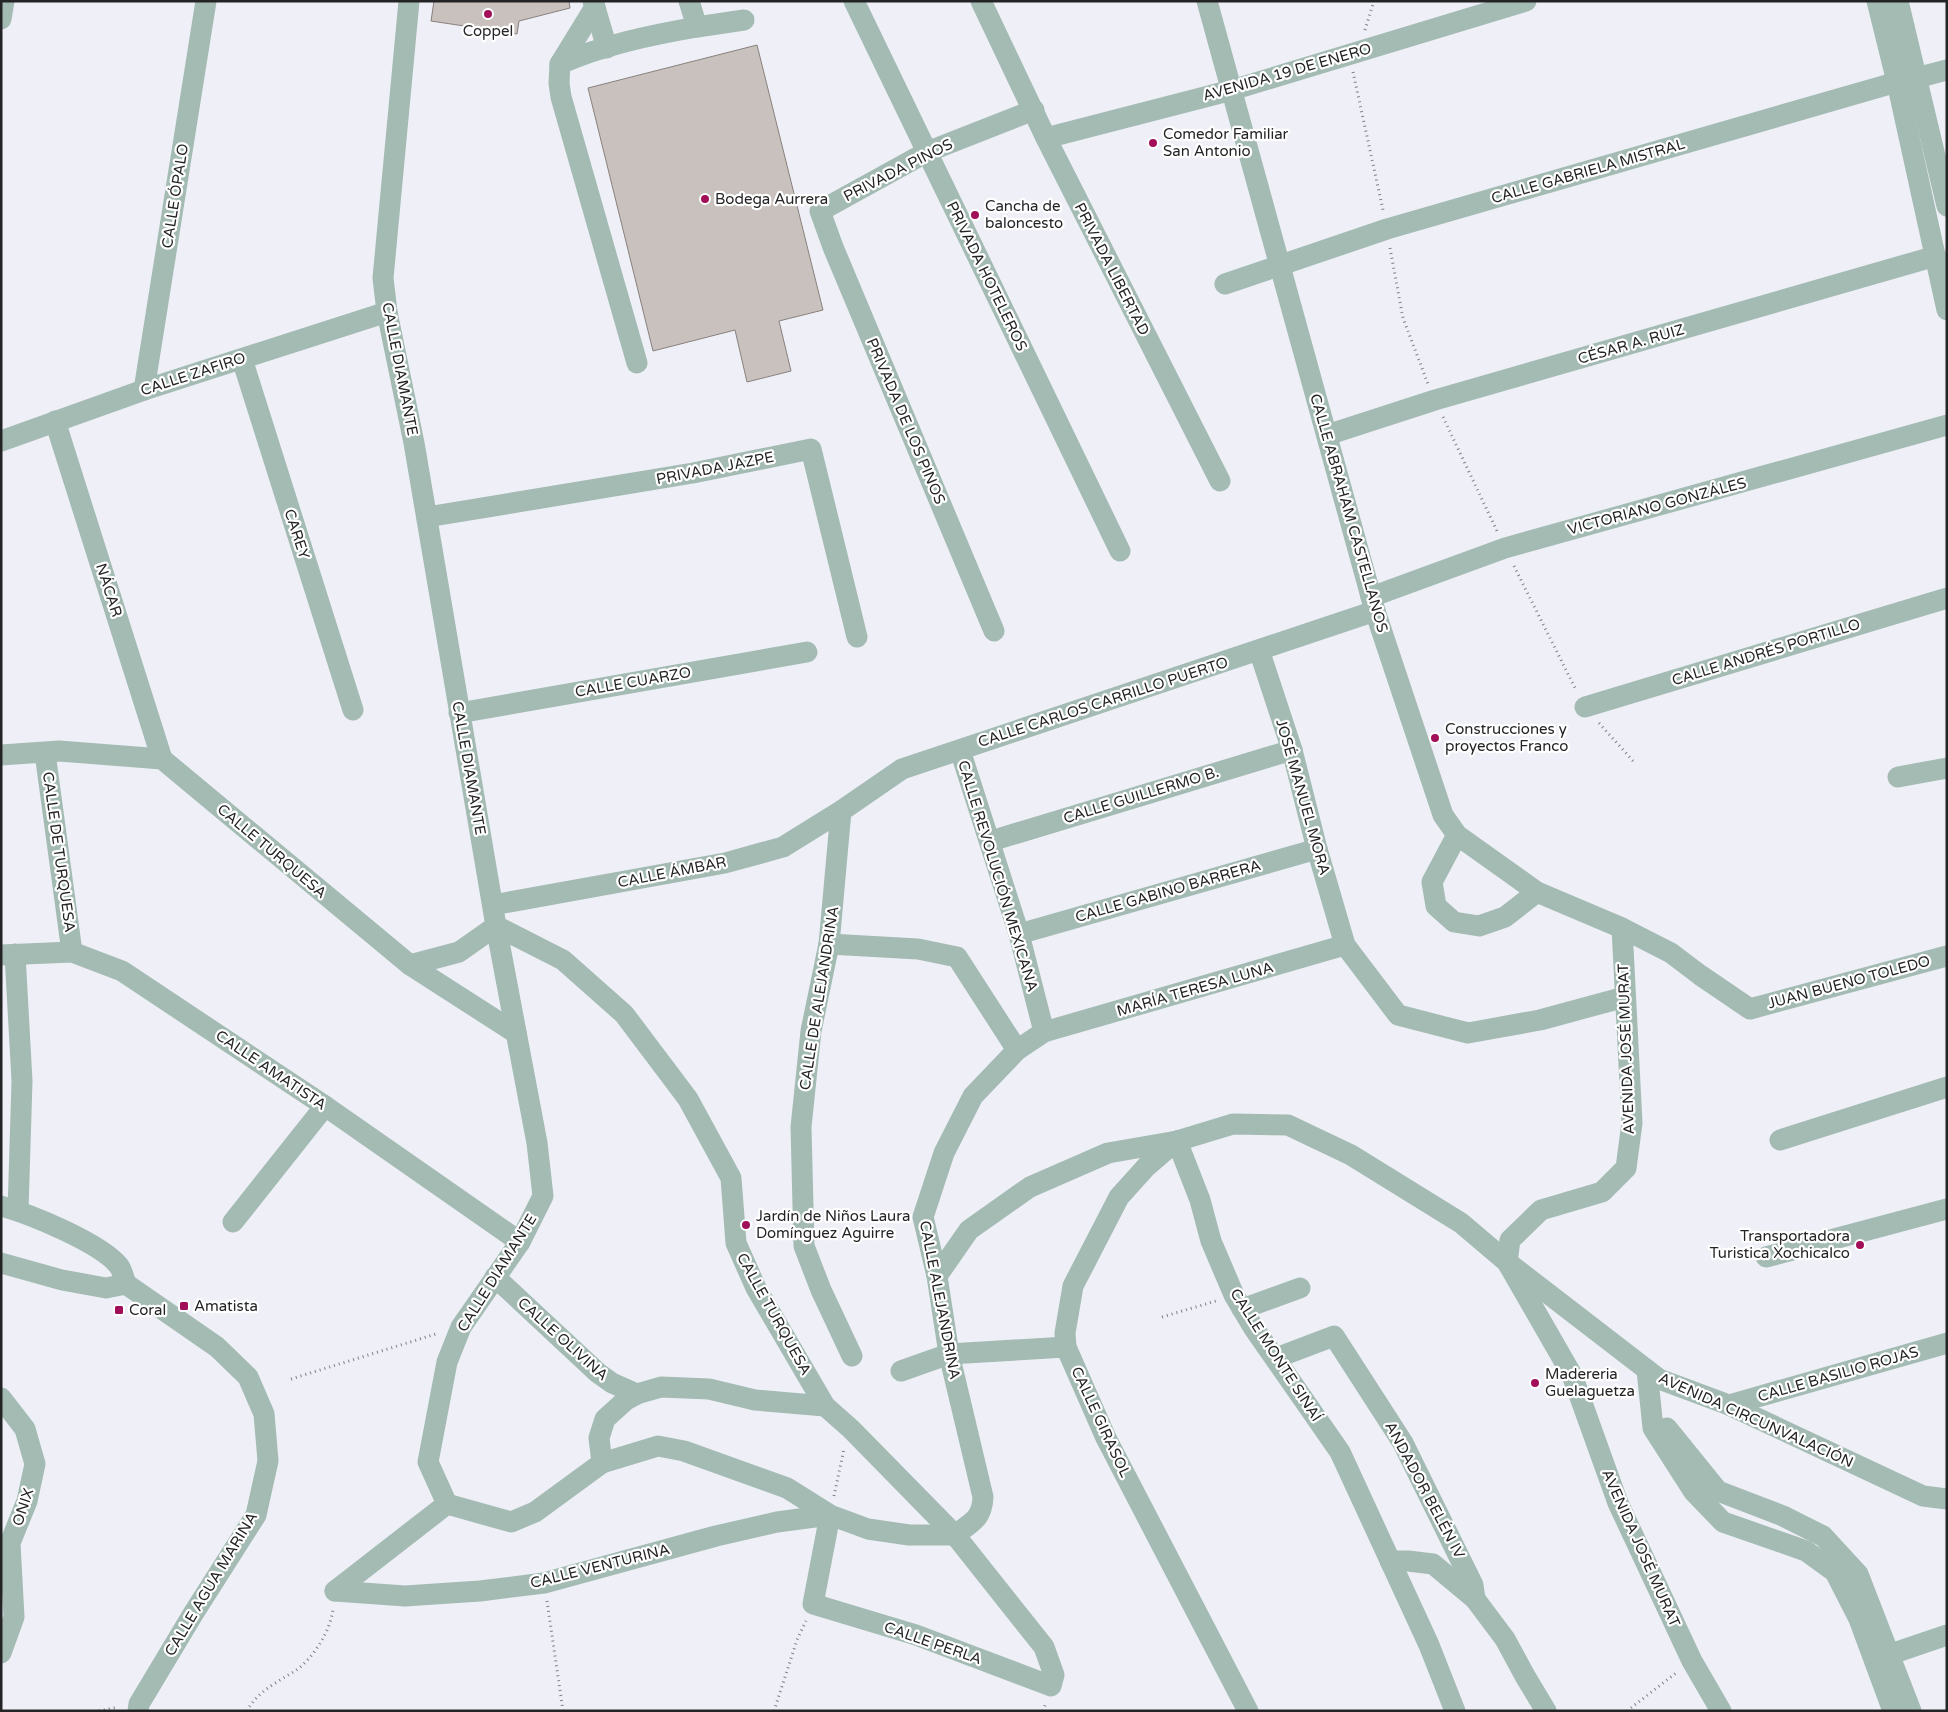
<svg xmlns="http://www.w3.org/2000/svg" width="1948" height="1712" font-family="'Varela Round',sans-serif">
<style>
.building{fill:#c8c1bd;stroke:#88817d}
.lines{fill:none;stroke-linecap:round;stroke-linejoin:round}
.path{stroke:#818186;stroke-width:3;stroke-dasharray:1 4;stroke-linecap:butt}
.minor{stroke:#a4bbb4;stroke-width:21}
.poi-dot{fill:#a00f58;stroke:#fff;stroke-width:2}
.labels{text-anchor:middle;stroke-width:4.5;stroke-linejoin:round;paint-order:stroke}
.poi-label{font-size:15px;fill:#242427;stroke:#fff;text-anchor:start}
.street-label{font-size:15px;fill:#242427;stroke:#fff}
</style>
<rect width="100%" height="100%" fill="#eff0f7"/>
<g class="building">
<path d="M434 1H569L570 8 519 21 517 34 431 21Z"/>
<path d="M757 45 823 310 779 321 791 371 747 382 735 330 653 351 588 88Z"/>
</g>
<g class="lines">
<g class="path">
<path d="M1365 30 1374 1"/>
<path d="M1353 72 1383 210"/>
<path d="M1390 248 1403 318 1428 384"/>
<path d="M1443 417 1497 531"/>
<path d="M1514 566 1576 690"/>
<path d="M1599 723 1634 762"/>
<path d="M1162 1317 1216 1301"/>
<path d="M291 1379 436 1334"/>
<path d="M834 1496 844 1449"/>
<path d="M547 1601 563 1711"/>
<path d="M99 1711 118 1707"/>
<path d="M247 1711C257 1692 277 1682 295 1671 313 1659 331 1630 333 1609"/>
<path d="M774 1711 797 1640 806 1621"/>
<path d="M1043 1711 1046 1703"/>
<path d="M1627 1711 1676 1673"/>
</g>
<g class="minor">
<path d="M593 1 607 48"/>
<path d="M854 1 1120 551"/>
<path d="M981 1 1046 138 1220 481"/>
<path d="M1207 1 1375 611 1443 815 1457 835 1537 892 1622 928 1671 953 1700 975 1750 1009 1947 956"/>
<path d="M1877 1 1897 82 1947 310"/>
<path d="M1898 1 1947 206"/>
<path d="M1 19 4 1"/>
<path d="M697 27 744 20"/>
<path d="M560 64 595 7"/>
<path d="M1916 78 1947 70"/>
<path d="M1046 138 1232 90 1526 1"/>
<path d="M1225 284 1387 229 1897 82"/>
<path d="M242 359 353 710"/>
<path d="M637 363 561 97 559 83 560 64C603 45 651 35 697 27L689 1"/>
<path d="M144 390 206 1"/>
<path d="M55 421 162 759"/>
<path d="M1327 435 1435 400 1936 256"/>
<path d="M1 441 144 390 387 312"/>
<path d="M427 517 693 473 811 449 857 637"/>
<path d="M1371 597 1505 548 1947 425"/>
<path d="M994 631 833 247 820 211 927 152 1034 110"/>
<path d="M1259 650 1292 750 1317 849 1345 945 1398 1015 1468 1033 1540 1020 1625 997"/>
<path d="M1585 707 1947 598"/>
<path d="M459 713 807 652"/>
<path d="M960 750 1019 934 1044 1032"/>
<path d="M45 753 72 952"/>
<path d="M1 755 59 751 162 759 410 965 516 1033"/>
<path d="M1898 777 1947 768"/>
<path d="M841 811 829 944 811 1031 801 1127 804 1246 821 1290 852 1356"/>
<path d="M1457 835 1432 882 1436 906 1454 922 1479 926 1505 917 1537 892"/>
<path d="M991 841 1292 750"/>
<path d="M493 905 725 863 783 847 841 811 902 769 1375 611"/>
<path d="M1622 928 1632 1123 1626 1168 1602 1192 1541 1210 1510 1240 1507 1262 1572 1375 1618 1503 1692 1661 1721 1711"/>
<path d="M1019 934 1317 849"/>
<path d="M829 944 918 949 957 957 1017 1050"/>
<path d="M15 954 22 1081 18 1211"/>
<path d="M1 955 72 952 122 971 325 1106 520 1242"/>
<path d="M410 965 459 952 496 926 563 960 624 1014 688 1099 731 1178 736 1243 756 1288 825 1406 851 1429 955 1535 1044 1647 1054 1675 1051 1686 916 1635 813 1604 830 1515"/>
<path d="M1780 1140 1947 1087"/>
<path d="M1176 1141 1146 1167 1119 1197 1073 1286 1065 1333 1066 1347 1106 1438 1248 1711"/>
<path d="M1177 1141 1200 1200 1211 1241 1234 1295 1253 1327 1340 1452 1429 1645 1455 1711"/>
<path d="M1 1206C30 1214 101 1243 119 1266 122 1270 124 1278 126 1284"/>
<path d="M233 1222 325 1106"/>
<path d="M1766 1257 1947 1209"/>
<path d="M1 1263 62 1280 106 1288 126 1284 217 1347 248 1377 264 1414 268 1461 256 1515 193 1614 139 1704 138 1711"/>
<path d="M937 1276 969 1230 1030 1187 1108 1153 1177 1141 1233 1124 1288 1125 1351 1155 1461 1223 1507 1262 1659 1379 1729 1405 1923 1496 1947 1499"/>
<path d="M495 1277 598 1373 612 1383 637 1394"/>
<path d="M1242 1309 1300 1288"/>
<path d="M1276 1358 1334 1336 1403 1443 1473 1585 1475 1599"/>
<path d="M1647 1370 1653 1428 1694 1492 1723 1522 1806 1551 1835 1572 1859 1619 1893 1711"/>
<path d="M901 1371 949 1354 1066 1347"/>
<path d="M1 1398 25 1429 35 1464 27 1501 10 1543 14 1617 1 1653"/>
<path d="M1729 1405 1947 1343"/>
<path d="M1667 1428 1718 1491 1783 1516 1823 1536 1858 1574 1911 1711"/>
<path d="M602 1463 658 1446 684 1451 787 1488 830 1515 868 1529 909 1535H955"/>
<path d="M447 1504 511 1522 535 1512 602 1463 599 1438 605 1419 626 1400 637 1394 661 1387 709 1389 755 1400 825 1406"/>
<path d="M955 1535C972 1522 982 1519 983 1497L949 1354 937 1276 923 1217 944 1153 973 1096 1017 1050 1044 1032 1345 945"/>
<path d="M1390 1561H1408L1433 1564 1475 1599 1505 1639 1525 1676 1546 1711"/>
<path d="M335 1591 447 1504 428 1462 447 1362 461 1327 520 1242 543 1196 537 1143 496 926 414 443 387 312 383 278 409 1"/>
<path d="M335 1591 405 1596 480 1591 544 1583 716 1536 777 1522 830 1515"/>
<path d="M1891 1654 1947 1635"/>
</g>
</g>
<g class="poi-dot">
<circle cx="488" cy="14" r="5"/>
<circle cx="1153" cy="143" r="5"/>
<circle cx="705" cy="199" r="5"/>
<circle cx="975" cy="215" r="5"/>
<circle cx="1435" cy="738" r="5"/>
<circle cx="746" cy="1225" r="5"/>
<circle cx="1860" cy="1245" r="5"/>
<rect x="179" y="1301" width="10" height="10" rx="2.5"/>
<rect x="114" y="1305" width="10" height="10" rx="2.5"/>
<circle cx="1535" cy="1383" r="5"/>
</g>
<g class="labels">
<g class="poi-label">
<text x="488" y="36" text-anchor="middle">Coppel</text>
<text x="1163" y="139">Comedor Familiar<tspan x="1163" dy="17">San Antonio</tspan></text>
<text x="715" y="204">Bodega Aurrera</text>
<text x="985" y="211">Cancha de<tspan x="985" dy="17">baloncesto</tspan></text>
<text x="1445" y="734">Construcciones y<tspan x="1445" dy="17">proyectos Franco</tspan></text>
<text x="756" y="1221">Jardín de Niños Laura<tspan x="756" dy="17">Domínguez Aguirre</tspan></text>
<text x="1850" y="1241" text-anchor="end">Transportadora<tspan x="1850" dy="17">Turistica Xochicalco</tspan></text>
<text x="194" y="1311">Amatista</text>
<text x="129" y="1315">Coral</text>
<text x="1545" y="1379">Madereria<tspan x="1545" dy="17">Guelaguetza</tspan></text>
</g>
<g class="street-label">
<text transform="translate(1287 72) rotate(-16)" y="5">AVENIDA 19 DE ENERO</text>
<text transform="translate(898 170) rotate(-27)" y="5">PRIVADA PINOS</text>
<text transform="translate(1588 171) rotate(-16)" y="5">CALLE GABRIELA MISTRAL</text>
<text transform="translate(175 196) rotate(-81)" y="5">CALLE ÓPALO</text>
<text transform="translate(1112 269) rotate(63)" y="5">PRIVADA LIBERTAD</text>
<text transform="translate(987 276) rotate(64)" y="5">PRIVADA HOTELEROS</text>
<text transform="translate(1631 344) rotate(-16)" y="5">CÉSAR A. RUIZ</text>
<text transform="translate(400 369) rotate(79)" y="5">CALLE DIAMANTE</text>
<text transform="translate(193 374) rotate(-18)" y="5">CALLE ZAFIRO</text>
<text transform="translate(906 421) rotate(67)" y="5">PRIVADA DE LOS PINOS</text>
<text transform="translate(715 468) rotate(-11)" y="5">PRIVADA JAZPE</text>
<text transform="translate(1657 506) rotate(-15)" y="5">VICTORIANO GONZÁLES</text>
<text transform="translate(1349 513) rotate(74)" y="5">CALLE ABRAHAM CASTELLANOS</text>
<text transform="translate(297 534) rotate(72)" y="5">CAREY</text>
<text transform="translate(109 590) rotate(72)" y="5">NÁCAR</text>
<text transform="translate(1766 652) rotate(-17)" y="5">CALLE ANDRÉS PORTILLO</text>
<text transform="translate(633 682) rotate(-10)" y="5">CALLE CUARZO</text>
<text transform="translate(1103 702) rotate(-18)" y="5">CALLE CARLOS CARRILLO PUERTO</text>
<text transform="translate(469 768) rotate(80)" y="5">CALLE DIAMANTE</text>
<text transform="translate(1141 795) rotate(-17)" y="5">CALLE GUILLERMO B.</text>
<text transform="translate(1303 797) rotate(74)" y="5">JOSÉ MANUEL MORA</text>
<text transform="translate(272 851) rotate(40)" y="5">CALLE TURQUESA</text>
<text transform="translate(59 852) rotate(82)" y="5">CALLE DE TURQUESA</text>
<text transform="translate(672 872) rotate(-11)" y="5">CALLE ÁMBAR</text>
<text transform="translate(998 876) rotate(73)" y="5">CALLE REVOLUCIÓN MEXICANA</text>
<text transform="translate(1168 891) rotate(-16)" y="5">CALLE GABINO BARRERA</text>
<text transform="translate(1849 982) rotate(-15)" y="5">JUAN BUENO TOLEDO</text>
<text transform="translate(1195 989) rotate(-16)" y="5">MARÍA TERESA LUNA</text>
<text transform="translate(819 998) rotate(-81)" y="5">CALLE DE ALEJANDRINA</text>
<text transform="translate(1626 1049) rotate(-92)" y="5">AVENIDA JOSÉ MURAT</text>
<text transform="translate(271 1070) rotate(34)" y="5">CALLE AMATISTA</text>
<text transform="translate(497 1273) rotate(-58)" y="5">CALLE DIAMANTE</text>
<text transform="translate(940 1300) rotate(79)" y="5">CALLE ALEJANDRINA</text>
<text transform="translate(774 1314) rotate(61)" y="5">CALLE TURQUESA</text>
<text transform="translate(563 1339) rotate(42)" y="5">CALLE OLIVINA</text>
<text transform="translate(1276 1355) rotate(57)" y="5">CALLE MONTE SINAÍ</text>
<text transform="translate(1838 1374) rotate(-16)" y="5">CALLE BASILIO ROJAS</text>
<text transform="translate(1756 1420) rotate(24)" y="5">AVENIDA CIRCUNVALACIÓN</text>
<text transform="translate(1101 1422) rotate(65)" y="5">CALLE GIRASOL</text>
<text transform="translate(1425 1490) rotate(62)" y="5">ANDADOR BELÉN IV</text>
<text transform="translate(23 1507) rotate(-72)" y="5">ONIX</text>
<text transform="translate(1641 1548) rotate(66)" y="5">AVENIDA JOSÉ MURAT</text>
<text transform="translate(600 1566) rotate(-14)" y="5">CALLE VENTURINA</text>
<text transform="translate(211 1584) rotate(-59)" y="5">CALLE AGUA MARINA</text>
<text transform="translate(933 1643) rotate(19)" y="5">CALLE PERLA</text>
</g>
</g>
<rect width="1948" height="1712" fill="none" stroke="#242427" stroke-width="5"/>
</svg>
